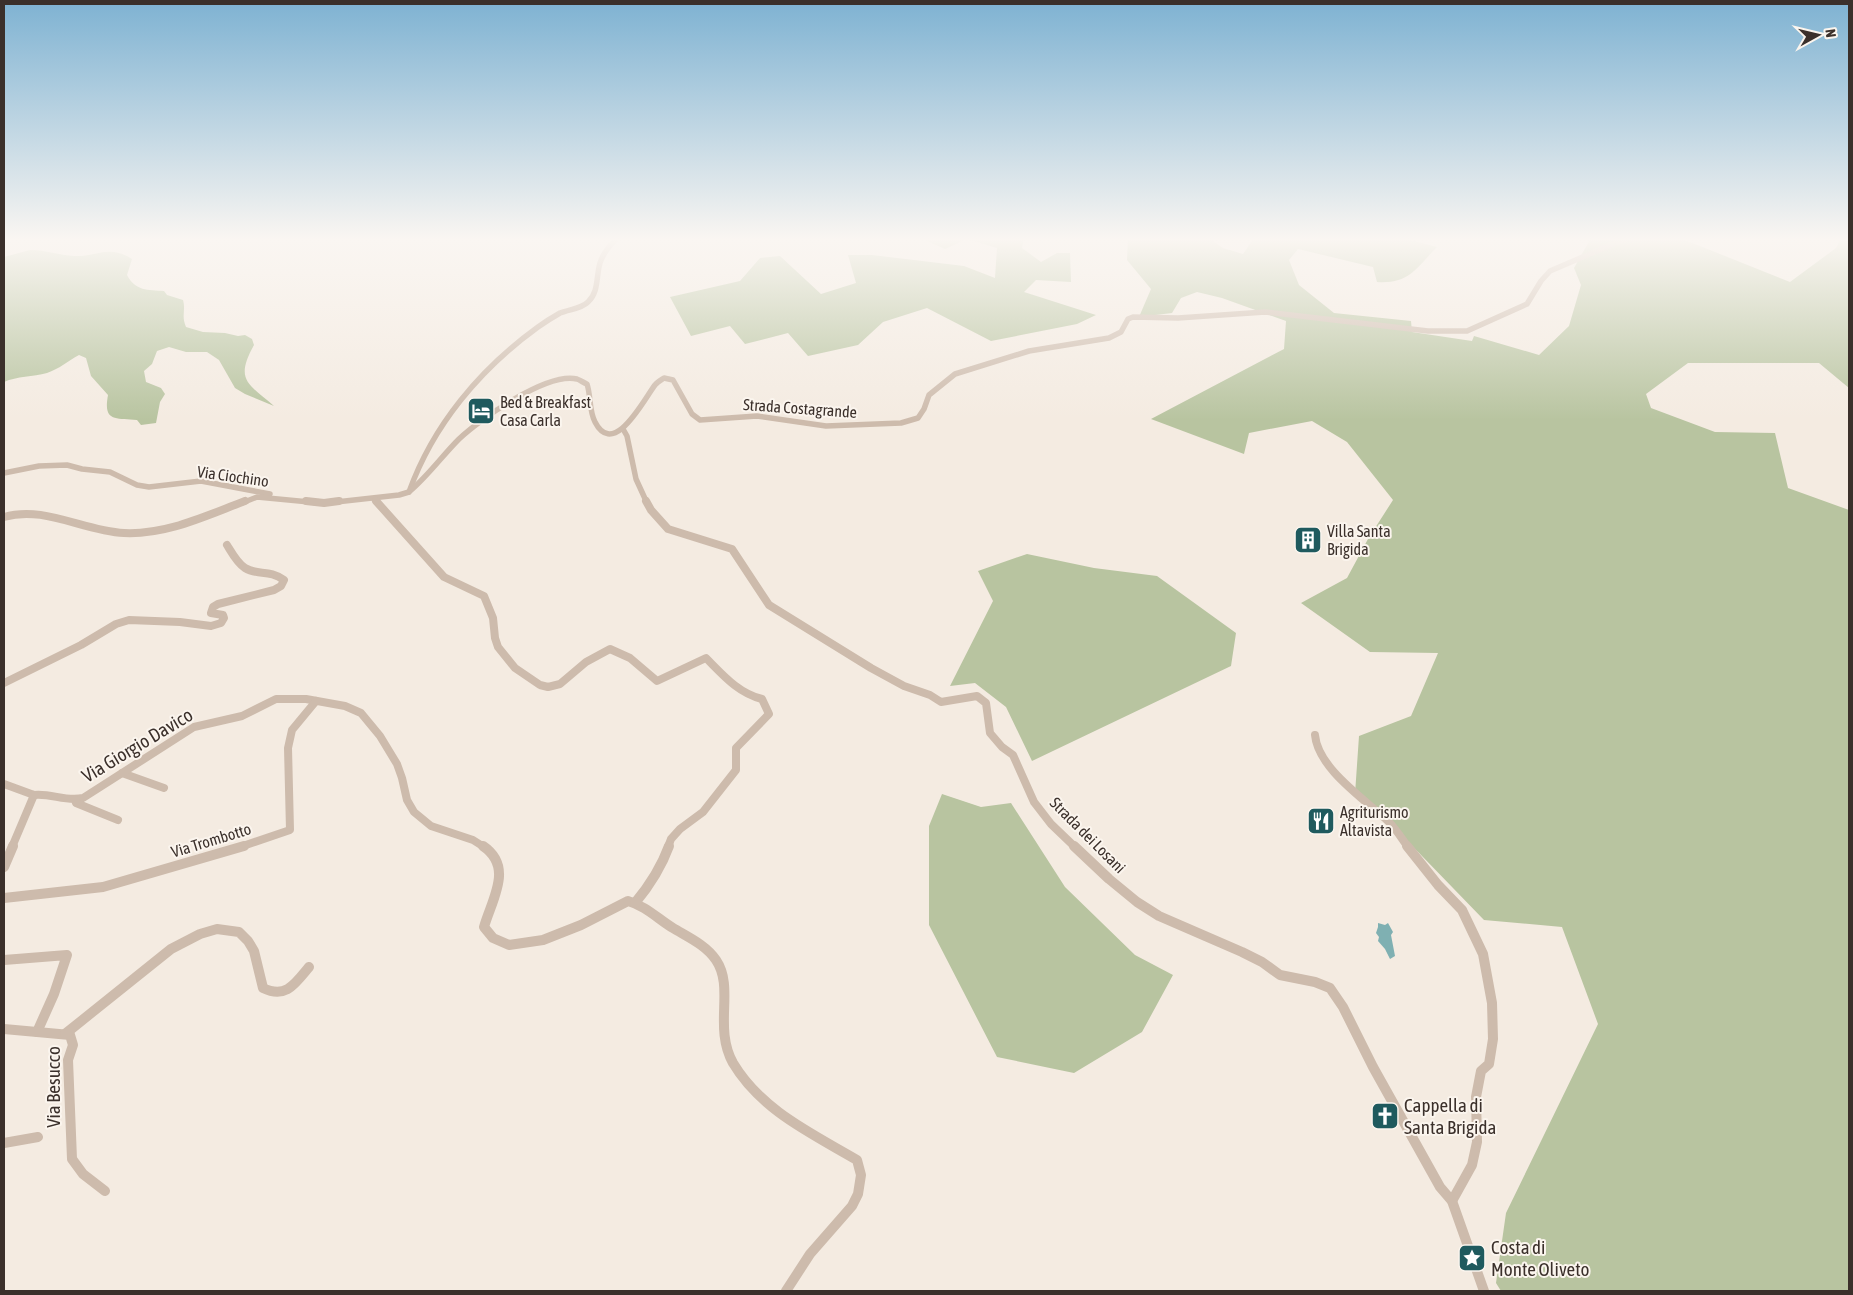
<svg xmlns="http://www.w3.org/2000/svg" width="1853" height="1295" font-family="'Asap Condensed',sans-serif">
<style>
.green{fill:#b8c4a0}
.water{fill:#7fb0b2}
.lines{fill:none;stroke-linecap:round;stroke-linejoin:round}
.street-far2{stroke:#cdbbac;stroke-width:5.5}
.street-far1{stroke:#cdbbac;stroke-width:8}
.street{stroke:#cdbbac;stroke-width:10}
.labels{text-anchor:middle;stroke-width:4;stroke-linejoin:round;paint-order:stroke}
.poi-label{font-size:16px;fill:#3b302b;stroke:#fbf5ee;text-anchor:start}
.street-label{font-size:16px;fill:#3b302b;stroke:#fbf5ee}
.near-street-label{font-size:19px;fill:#3b302b;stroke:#fbf5ee}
.near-poi-label{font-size:19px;fill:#3b302b;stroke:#fbf5ee;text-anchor:start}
</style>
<rect width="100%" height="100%" fill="#f4ebe1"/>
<g class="green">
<path d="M920 238H1024L1022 248 1041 262 1057 253H1070L1071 282 1036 280 1024 292 1096 315 1077 324 991 341 927 308 883 322 858 345 808 356 788 333 745 344 730 326 691 336 670 297 740 281 760 258 780 256 821 294 856 283 848 255H872L964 266 995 278 997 248 967 239 945 249Z"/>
<path d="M1128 238H1209L1223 248 1243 254 1254 238H1403L1437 247C1416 268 1410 284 1377 282L1373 267 1298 249 1289 260 1299 285 1334 313 1411 321 1412 332 1472 341 1474 336 1539 355 1569 326 1581 285 1574 268 1591 238H1676L1690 242 1790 282 1836 248 1841 238H1849V388L1819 363H1688L1646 394 1651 408 1715 432 1775 433 1788 488 1849 510V1291H1501L1496 1283 1506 1213 1598 1024 1562 927 1484 920 1390 823 1355 794 1359 736 1411 716 1438 653 1370 652 1301 603 1347 578 1368 539 1393 500 1347 442 1312 421 1249 433 1244 454 1151 419 1284 349 1286 321 1222 298 1197 292 1181 298 1172 313 1139 317 1151 289 1127 260Z"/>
<path d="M30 250C46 250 59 255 74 256 97 257 109 244 132 259L127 275C135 291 148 290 164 291L167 295 183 300C186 311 181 315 186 327L203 332 225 333 238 336 245 335 252 339 254 345C234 381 249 384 274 406L245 394 235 388 219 360 207 352H186L169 347 157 351 152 364 144 371 146 382 161 388 165 394 160 402 156 423 141 425 137 420C115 418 103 422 108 395L91 376 86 358 79 355C68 361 59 369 47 373 33 377 17 376 4 382V257Z"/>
<path d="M1027 554 1094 568 1157 576 1236 633 1231 666 1032 761 1006 707 975 683 950 686 993 601 978 571Z"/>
<path d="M942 794 981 807 1011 803 1065 887 1135 955 1173 975 1142 1032 1074 1073 997 1057 929 925V826Z"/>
</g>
<path class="water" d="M1378 923 1385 925 1388 923 1393 932 1391 935 1395 956 1390 959 1385 949 1378 941 1379 937 1376 933 1378 927Z"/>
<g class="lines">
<g class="street-far2">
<path d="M623 429 627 436 636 479 647 503"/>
<path d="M4 473 39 466 67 465 82 469 110 472 137 485 149 487 201 481 270 494"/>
<path d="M409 492C433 425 480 369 538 327 545 322 553 317 560 313 570 309 581 309 588 302 599 292 596 276 600 263 603 253 610 245 617 238"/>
<path d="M374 499 377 503"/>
<path d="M242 503 257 497 320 503"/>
<path d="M327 503 399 495 409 492C428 476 442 456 459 439 480 419 547 372 577 379 580 380 584 383 587 384 591 396 589 411 595 422 614 459 644 399 655 385 657 382 661 380 664 378L673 380 692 414 700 420 757 416 826 426 901 423 918 418 924 409 929 395 955 374 1029 351 1109 338 1121 332 1128 319 1133 317 1178 318 1265 312 1428 331H1467L1527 304 1541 281 1550 271 1627 238"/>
</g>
<g class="street-far1">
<path d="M306 501 324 503 339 501"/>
<path d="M376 501 444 577 484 596 493 618 495 638 498 647 515 668 540 685 548 687 560 684 586 662 610 649 630 658 657 681 706 658C723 675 738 693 762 699L769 714 736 748V770L703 812 680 829 671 839 668 847"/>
<path d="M646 501 651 510 668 529 732 549 769 605 871 668 904 686 930 695 941 702 977 696 986 703 990 733 1002 747 1013 755 1034 802 1051 824 1075 847"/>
<path d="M4 517C44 505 83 531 124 533 166 535 205 516 245 501"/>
<path d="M4 683 81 645 116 624 129 620 180 622 211 626 221 623 224 618 223 615 211 613 213 607 218 604 274 590 281 586 284 580C269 569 258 576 245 568 237 563 232 553 227 545"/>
<path d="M1315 735C1318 769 1366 800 1389 822 1396 829 1402 839 1408 847"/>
<path d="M122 773 164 788"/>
<path d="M4 784 34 795"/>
<path d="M34 795C51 793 66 802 83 798L194 727 242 716 276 699H306L345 706 361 713 380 736 397 764 402 778 407 800 414 812 431 826 473 840 484 847"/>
<path d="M75 800 76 803 118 820"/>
<path d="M12 847 34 795"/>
<path d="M240 847 290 830 288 748 292 730 316 701"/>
</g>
<g class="street">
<path d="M483 846C514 867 492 899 484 927L493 938 509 945 543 940 581 925 628 901C646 906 658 919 673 928 688 937 706 945 716 960 735 988 713 1027 733 1063 761 1110 811 1133 857 1160L861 1175 858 1194 852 1206 810 1254 786 1291"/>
<path d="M1074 846 1109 879 1137 902 1159 916 1242 952 1262 962 1280 975 1315 982 1330 988 1343 1007 1373 1067 1440 1187 1452 1201 1484 1291"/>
<path d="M1407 846 1438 885 1462 910 1483 954 1492 1003 1493 1039 1489 1064 1481 1071 1476 1097 1477 1142 1472 1165 1452 1201"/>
<path d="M4 867 13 846"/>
<path d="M4 898 103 887 244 846"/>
<path d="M635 903C650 885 661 868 669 846"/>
<path d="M4 960 67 955 54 994 37 1032"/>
<path d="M4 1029 70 1035 73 1045 68 1060 72 1159 83 1174 105 1191"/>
<path d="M65 1034 171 949 200 934 217 929 239 932 248 941 254 951 263 988C286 999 295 984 309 967"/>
<path d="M4 1143 38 1137"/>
</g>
</g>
<linearGradient id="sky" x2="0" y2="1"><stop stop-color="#7eb2d2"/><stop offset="0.57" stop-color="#faf6f2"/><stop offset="1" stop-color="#faf6f2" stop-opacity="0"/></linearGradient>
<rect width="1853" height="420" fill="url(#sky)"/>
<defs>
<g id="hotel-square" transform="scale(1.4375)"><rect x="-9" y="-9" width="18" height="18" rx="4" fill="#1f5a5e" stroke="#fbf5ee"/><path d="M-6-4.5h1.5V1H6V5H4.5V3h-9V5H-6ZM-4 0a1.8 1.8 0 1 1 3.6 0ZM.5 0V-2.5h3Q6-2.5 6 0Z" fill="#fff"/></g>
<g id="building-square" transform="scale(1.4375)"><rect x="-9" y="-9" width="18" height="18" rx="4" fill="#1f5a5e" stroke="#fbf5ee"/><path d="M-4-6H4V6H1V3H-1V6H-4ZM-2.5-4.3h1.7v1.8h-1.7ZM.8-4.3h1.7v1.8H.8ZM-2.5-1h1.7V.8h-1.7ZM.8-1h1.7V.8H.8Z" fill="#fff"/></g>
<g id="restaurant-square" transform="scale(1.4375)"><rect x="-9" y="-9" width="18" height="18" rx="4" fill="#1f5a5e" stroke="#fbf5ee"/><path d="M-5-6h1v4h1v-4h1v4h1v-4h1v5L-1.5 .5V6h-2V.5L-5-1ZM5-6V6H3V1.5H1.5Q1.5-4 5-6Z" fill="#fff"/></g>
<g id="church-square" transform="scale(1.4375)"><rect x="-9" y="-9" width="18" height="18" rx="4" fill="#1f5a5e" stroke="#fbf5ee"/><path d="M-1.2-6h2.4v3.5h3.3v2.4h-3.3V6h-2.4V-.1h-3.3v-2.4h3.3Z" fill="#fff"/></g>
<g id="sight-square" transform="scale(1.4375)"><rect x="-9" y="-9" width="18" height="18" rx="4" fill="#1f5a5e" stroke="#fbf5ee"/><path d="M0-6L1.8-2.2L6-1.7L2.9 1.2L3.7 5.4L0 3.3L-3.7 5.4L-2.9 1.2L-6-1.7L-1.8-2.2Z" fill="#fff"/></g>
</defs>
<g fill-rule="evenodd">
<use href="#hotel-square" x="481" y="411"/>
<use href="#building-square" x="1308" y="540"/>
<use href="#restaurant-square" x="1321" y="821"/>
<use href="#church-square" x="1385" y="1116"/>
<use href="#sight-square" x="1472" y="1258"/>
</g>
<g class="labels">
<g class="poi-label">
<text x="500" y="408">Bed &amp; Breakfast<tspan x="500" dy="18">Casa Carla</tspan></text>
<text x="1327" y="537">Villa Santa<tspan x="1327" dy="18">Brigida</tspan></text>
<text x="1340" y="818">Agriturismo<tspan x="1340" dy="18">Altavista</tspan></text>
</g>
<g class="street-label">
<text transform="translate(800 408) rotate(4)" y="6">Strada Costagrande</text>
<text transform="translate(233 476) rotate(8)" y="6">Via Ciochino</text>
<text transform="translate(1088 835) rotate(45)" y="6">Strada dei Losani</text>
<text transform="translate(211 840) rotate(-17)" y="6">Via Trombotto</text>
</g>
<g class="near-street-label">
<text transform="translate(137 745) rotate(-31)" y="7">Via Giorgio Davico</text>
<text transform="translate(53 1087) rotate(-90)" y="7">Via Besucco</text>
</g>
<g class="near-poi-label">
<text x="1404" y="1112">Cappella di<tspan x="1404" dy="22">Santa Brigida</tspan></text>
<text x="1491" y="1254">Costa di<tspan x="1491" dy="22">Monte Oliveto</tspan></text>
</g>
</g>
<rect width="1853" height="1295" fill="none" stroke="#3b302b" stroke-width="10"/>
<g transform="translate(1818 35) rotate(82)" stroke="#fbf5ee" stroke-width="4" paint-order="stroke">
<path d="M0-4L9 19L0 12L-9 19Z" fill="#3b302b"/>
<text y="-8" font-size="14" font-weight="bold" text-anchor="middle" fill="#3b302b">N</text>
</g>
</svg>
